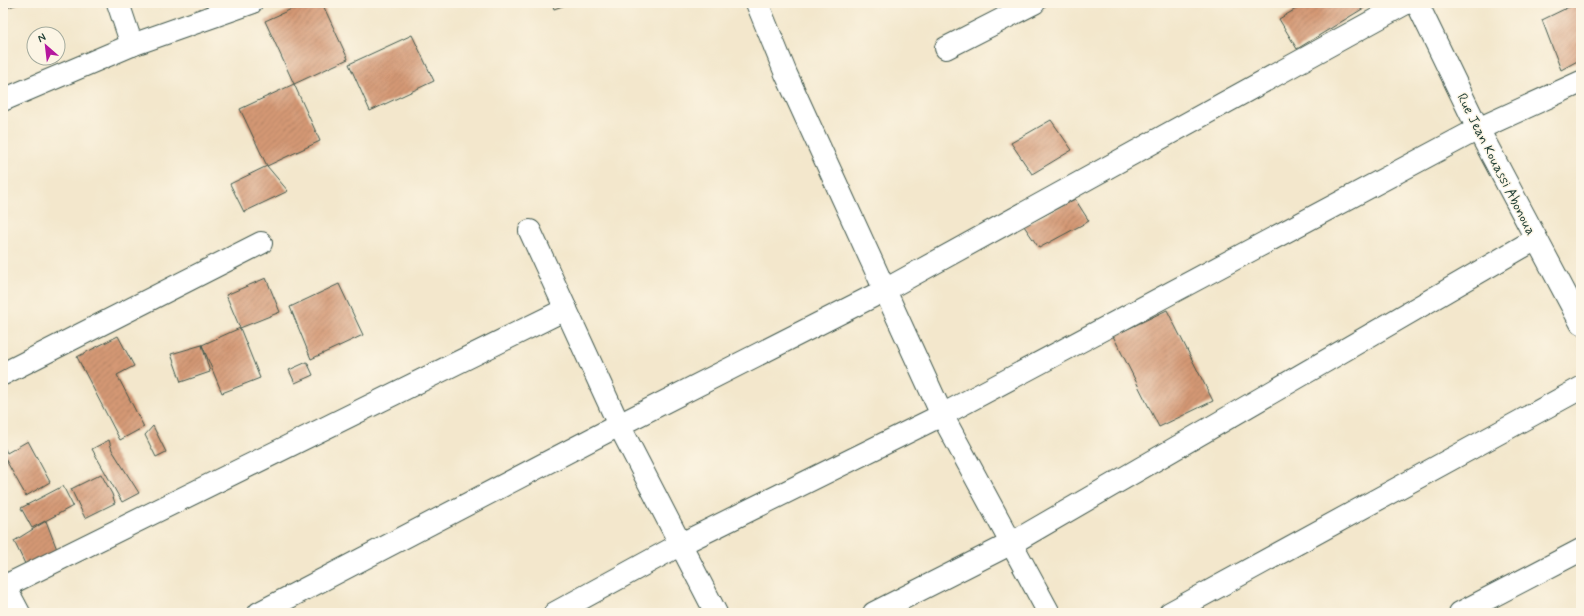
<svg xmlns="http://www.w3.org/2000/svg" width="1584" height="616" font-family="Mynerve,sans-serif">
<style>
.building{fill:url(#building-hatch)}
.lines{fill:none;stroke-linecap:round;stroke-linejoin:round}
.minor-casing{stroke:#3f564b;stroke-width:24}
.minor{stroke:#fff;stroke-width:22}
.labels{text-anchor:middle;stroke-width:3;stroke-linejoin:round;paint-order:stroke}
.street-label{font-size:14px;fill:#1f3d34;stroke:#fcf5e5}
</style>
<defs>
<pattern id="building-hatch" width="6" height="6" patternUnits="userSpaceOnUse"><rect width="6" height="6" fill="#d49874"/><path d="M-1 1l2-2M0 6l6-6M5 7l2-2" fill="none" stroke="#ab7d60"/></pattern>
</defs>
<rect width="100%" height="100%" fill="#fcf5e5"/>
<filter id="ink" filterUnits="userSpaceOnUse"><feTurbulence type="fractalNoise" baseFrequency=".025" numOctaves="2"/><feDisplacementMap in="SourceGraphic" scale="8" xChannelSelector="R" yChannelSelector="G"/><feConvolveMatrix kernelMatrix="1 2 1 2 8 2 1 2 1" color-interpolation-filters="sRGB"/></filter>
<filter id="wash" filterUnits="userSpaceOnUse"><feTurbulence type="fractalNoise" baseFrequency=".012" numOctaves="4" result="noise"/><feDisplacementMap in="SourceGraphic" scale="16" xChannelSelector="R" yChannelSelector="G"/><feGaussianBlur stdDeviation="0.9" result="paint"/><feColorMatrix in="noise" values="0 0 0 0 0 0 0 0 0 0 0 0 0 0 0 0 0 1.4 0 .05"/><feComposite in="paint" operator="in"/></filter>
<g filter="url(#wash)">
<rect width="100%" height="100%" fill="#f3e7cc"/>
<g id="blocks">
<g class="building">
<path d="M3 3H21L3 9Z"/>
<path d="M305 3H322L348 59 294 84 265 21Z"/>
<path d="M552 3H571L554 9Z"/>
<path d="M1306 3H1372L1297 49 1279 19Z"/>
<path d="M1577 3H1581V59L1561 70 1542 20Z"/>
<path d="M412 35 434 81 370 111 349 64Z"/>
<path d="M294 84 320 141 267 166 288 191 244 212 230 184 267 166 240 109Z"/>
<path d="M1051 120 1072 150 1032 174 1011 143Z"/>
<path d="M1075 199 1089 221 1039 248 1024 226Z"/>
<path d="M266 278 280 312 240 328 226 295Z"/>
<path d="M339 284 363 335 311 359 290 307Z"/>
<path d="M1167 310 1213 401 1159 427 1113 336Z"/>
<path d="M240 328 260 378 222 393 202 345 210 372 181 382 171 354 202 345Z"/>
<path d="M118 336 134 366 117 375 144 427 120 440 77 357Z"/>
<path d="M307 362 313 375 295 383 289 370Z"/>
<path d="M153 426 166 452 156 457 145 435Z"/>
<path d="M109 440 112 450 139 493 122 502 92 449Z"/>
<path d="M28 441 50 482 26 496 3 455V445L7 453Z"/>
<path d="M101 474 112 494 115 503 85 518 71 489Z"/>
<path d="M63 486 73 506 32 528 21 508Z"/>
<path d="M46 521 58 552 27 568 14 541Z"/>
</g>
</g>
</g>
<g filter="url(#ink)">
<use href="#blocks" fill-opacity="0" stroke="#3f564b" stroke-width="1"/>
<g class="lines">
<g class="minor-casing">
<g id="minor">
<path d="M118 3 132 45"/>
<path d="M757 3 786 74 942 415 1049 613"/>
<path d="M1417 3 1478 129 1581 323"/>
<path d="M946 48 1034 3"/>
<path d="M3 100 132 45 251 3"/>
<path d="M530 231 619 425 716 613"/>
<path d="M3 374 261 243"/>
<path d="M3 583 19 613"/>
<path d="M3 587 566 309"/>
<path d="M259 613 619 425 885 290 1406 3"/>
<path d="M555 613 681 544 942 415 1478 129 1581 82"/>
<path d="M874 613 1012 543 1536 239"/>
<path d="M1170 613 1581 388"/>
<path d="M1460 613 1581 550"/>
</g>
</g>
<use href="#minor" class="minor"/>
</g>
</g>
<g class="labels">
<g class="street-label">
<text transform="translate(1497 164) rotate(63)" y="5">Rue Jean Kouassi Abonoua</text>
</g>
</g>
<rect width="1584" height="616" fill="none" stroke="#fcf5e5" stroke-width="16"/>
<g transform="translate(46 46) rotate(332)"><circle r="19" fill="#fcf5e5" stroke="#a4ab9e"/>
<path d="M0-3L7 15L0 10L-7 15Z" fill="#b5179e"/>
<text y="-6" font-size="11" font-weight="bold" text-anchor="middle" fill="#1f3d34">N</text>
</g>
</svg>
